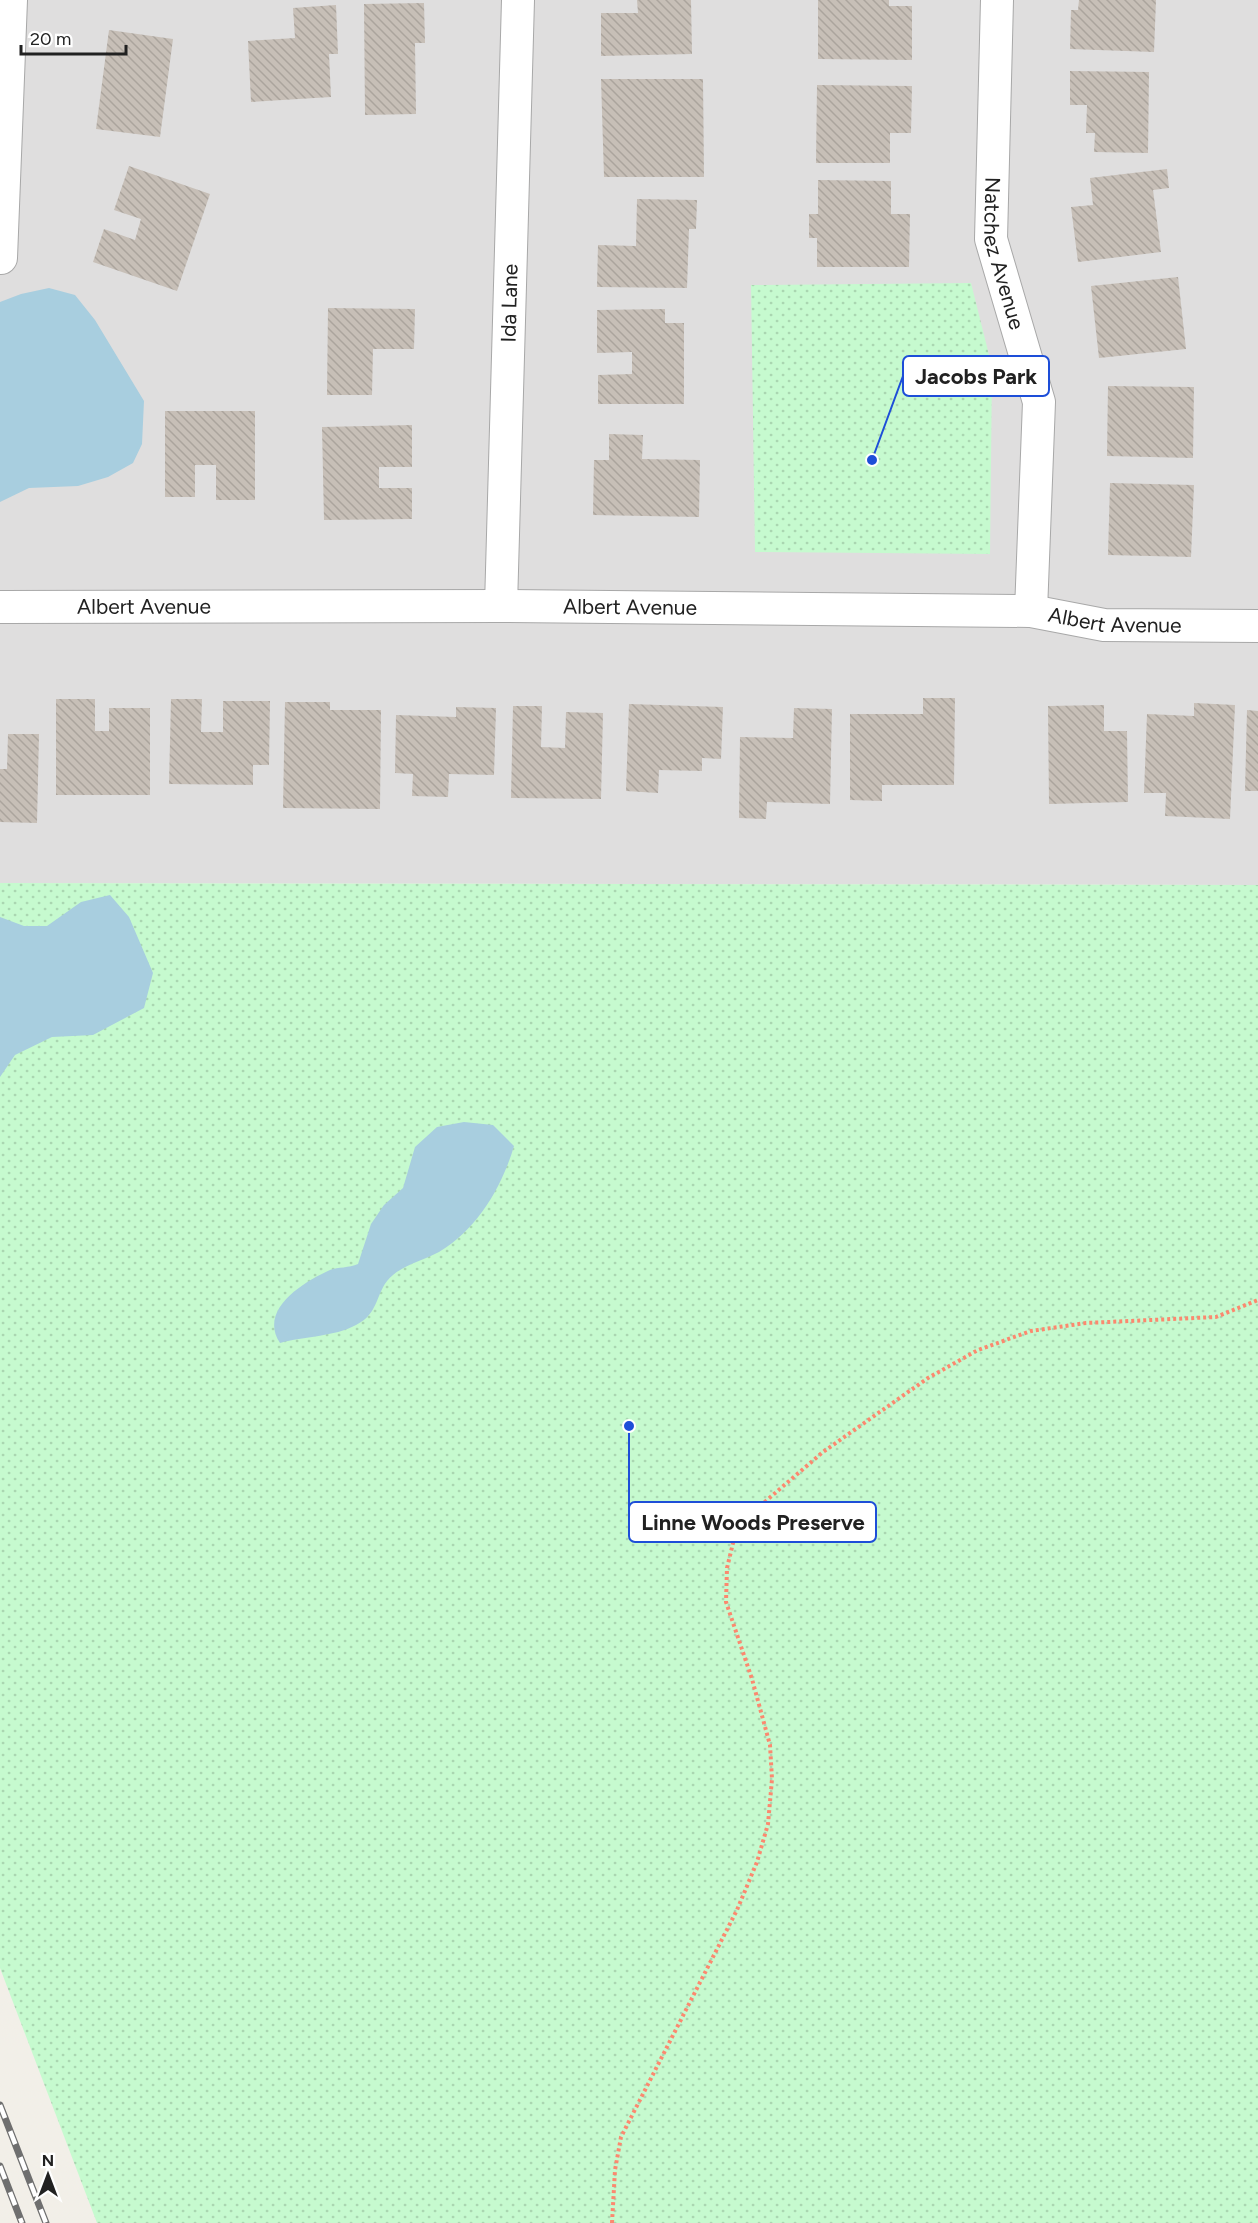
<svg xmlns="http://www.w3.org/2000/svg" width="1258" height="2223" font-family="Figtree,sans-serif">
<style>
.residential{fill:#dfdede}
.park{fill:url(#park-dots)}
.water{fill:#a8cedf}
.building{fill:url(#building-back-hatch)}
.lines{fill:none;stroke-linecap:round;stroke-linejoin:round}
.minor-casing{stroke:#a8a8a8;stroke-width:34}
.path{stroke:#fb896f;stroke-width:4;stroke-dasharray:3 3;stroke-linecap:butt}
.minor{stroke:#fff;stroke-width:32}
.rail-casing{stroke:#6f6f6f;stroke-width:7}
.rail{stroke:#fff;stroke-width:4.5;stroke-dasharray:14;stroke-linecap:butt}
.labels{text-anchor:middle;stroke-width:5;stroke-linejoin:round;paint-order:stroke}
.street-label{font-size:21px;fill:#212121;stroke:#fff}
.leader{fill:none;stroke:#1d4ed8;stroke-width:2}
.callout-dot{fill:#1d4ed8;stroke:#fff;stroke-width:2}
.callout{fill:#fff;stroke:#1d4ed8;stroke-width:2}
.callout-label{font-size:22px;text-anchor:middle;font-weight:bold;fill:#212121}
</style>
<defs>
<pattern id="park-dots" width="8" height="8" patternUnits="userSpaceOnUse" patternTransform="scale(1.5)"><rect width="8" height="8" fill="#c6facf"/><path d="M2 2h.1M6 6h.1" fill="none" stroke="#aad6b1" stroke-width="1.8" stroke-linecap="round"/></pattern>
<pattern id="building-back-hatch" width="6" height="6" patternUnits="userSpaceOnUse" patternTransform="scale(1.5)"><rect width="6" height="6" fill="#c7bfb7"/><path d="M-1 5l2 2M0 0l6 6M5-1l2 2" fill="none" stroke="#aba49d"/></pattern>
</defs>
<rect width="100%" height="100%" fill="#f2efe8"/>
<path class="residential" d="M0 0H1258V885L0 883Z"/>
<g class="park">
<path d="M971 283 992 367 990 554 755 552 751 285Z"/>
<path d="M0 883 1258 885V2223H97L0 1968Z"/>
</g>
<g class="water">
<path d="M49 288 75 295 95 320 144 401 142 444 133 463 108 477 78 486 29 488 0 502V302L21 294Z"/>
<path d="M110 895 129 917 153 973 144 1008 93 1035 52 1037 15 1055 0 1077V917L24 926H47L81 902Z"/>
<path d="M464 1122 493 1125 514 1146C502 1187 477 1230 439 1252 424 1260 406 1264 393 1275 375 1289 381 1313 356 1325 334 1337 304 1336 280 1343 258 1310 303 1282 330 1270 338 1267 349 1268 358 1264L371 1224 384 1205 403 1188 415 1147 437 1127Z"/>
</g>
<g class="building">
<path d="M637 0H691L692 54 601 56V13H638Z"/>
<path d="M818 0H889V6H912V60L818 59Z"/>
<path d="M1079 0H1156L1154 52 1070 49 1071 10H1078Z"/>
<path d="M424 3 425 43H415L416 114 365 115 364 4Z"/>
<path d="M336 5 338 54H329L331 97 251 102 248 41 295 38 293 8Z"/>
<path d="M109 30 173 39 160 137 96 129Z"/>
<path d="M1070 71 1149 72 1148 153 1094 152 1095 133H1086L1087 105H1070Z"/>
<path d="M601 79H703L704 177H604Z"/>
<path d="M817 85 912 86 911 133H890V163H816Z"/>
<path d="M129 166 210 194 177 291 93 262 104 229 135 240 141 219 114 210Z"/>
<path d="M1167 169 1169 188 1153 190 1161 252 1078 262 1071 207 1093 205 1090 178Z"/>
<path d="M818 180 891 181V214H910L909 267H817V238H809V214H818Z"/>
<path d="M637 199 697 200 696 229H689L687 288 597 287 598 245 636 246Z"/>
<path d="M1178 277 1186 349 1099 358 1091 286Z"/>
<path d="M328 308 415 309 414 349H373L372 395H327Z"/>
<path d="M665 309V323H684V404H598V375L632 374V352L597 353V310Z"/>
<path d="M1108 386 1194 387 1193 458 1107 456Z"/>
<path d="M165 411H255V500H216V465H195V497H165Z"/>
<path d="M412 425V467H379V488H412V519L324 520 322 427Z"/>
<path d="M609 434 643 435 642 459 700 460 699 517 593 515 594 460H609Z"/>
<path d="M1110 483 1194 485 1191 557 1108 555Z"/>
<path d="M923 698H955L954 785H882V801L850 800V714H923Z"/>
<path d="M56 699H95V731H109V708H150V795H56Z"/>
<path d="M171 699H202L201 732H223V701H270L269 765H253V785L169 784Z"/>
<path d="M285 702H330V710H381L380 809 283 808Z"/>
<path d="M1194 703 1235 705 1230 819 1165 816 1166 793H1144L1147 714 1194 716Z"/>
<path d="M629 704 723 707 721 759 702 758V771L659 770 658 793 626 791Z"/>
<path d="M1104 705V731H1127L1128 802 1049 804 1048 706Z"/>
<path d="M513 706H542L541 747 565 748 566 712 603 713 601 799 511 798Z"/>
<path d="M456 707 496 708 494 775 449 774 448 797 412 796 413 774 395 773 396 715 456 717Z"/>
<path d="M794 708 832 709 830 804 767 802 766 819 739 818 740 737 793 738Z"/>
<path d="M1247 710 1258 711V791H1245Z"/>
<path d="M8 734H39L37 823 0 822V769H7Z"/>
</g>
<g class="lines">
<g class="minor-casing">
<g id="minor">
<path id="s1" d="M997 0 991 239 1039 402 1031 611"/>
<path d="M1 258 11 0"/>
<path id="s2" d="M501 606 518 0"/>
<path id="s3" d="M0 607 501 606 1031 611 1104 625 1258 626"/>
</g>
</g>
<path class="path" d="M612 2223 615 2170 621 2137 737 1910 757 1862 768 1824 772 1779 770 1745 752 1679 726 1602 727 1568 734 1539 753 1512 823 1452 928 1378 978 1350 1031 1331 1086 1323 1216 1317 1258 1300"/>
<use href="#minor" class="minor"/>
<g class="rail-casing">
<g id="rail">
<path d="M0 2105 46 2223"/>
<path d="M0 2166 22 2223"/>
</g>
</g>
<use href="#rail" class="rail"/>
</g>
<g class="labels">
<g class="street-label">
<text dy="7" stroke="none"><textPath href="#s1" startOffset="255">Natchez Avenue</textPath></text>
<text dy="7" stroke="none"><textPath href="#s2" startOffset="303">Ida Lane</textPath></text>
<text dy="7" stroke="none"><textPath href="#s3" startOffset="144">Albert Avenue</textPath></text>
<text dy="7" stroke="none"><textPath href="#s3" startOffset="630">Albert Avenue</textPath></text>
<text dy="7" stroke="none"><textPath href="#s3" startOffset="1116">Albert Avenue</textPath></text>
</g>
</g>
<path class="leader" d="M872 460L903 376M629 1426L629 1522"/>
<g class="callout-dot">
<circle cx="872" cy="460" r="6"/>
<circle cx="629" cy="1426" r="6"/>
</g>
<g class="callout">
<rect x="903" y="356" width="146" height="40" rx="6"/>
<rect x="629" y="1502" width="247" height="40" rx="6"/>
</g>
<g class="callout-label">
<text x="976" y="384">Jacobs Park</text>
<text x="753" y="1530">Linne Woods Preserve</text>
</g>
<g transform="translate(48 2175)" stroke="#ffffff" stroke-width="4.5" paint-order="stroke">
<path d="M0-4.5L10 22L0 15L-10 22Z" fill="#212121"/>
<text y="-9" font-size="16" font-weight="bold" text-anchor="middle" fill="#212121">N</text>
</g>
<path d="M21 45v9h105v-9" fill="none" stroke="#212121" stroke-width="3"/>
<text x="30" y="45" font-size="18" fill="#212121" stroke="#ffffff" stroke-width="4.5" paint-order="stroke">20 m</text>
</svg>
